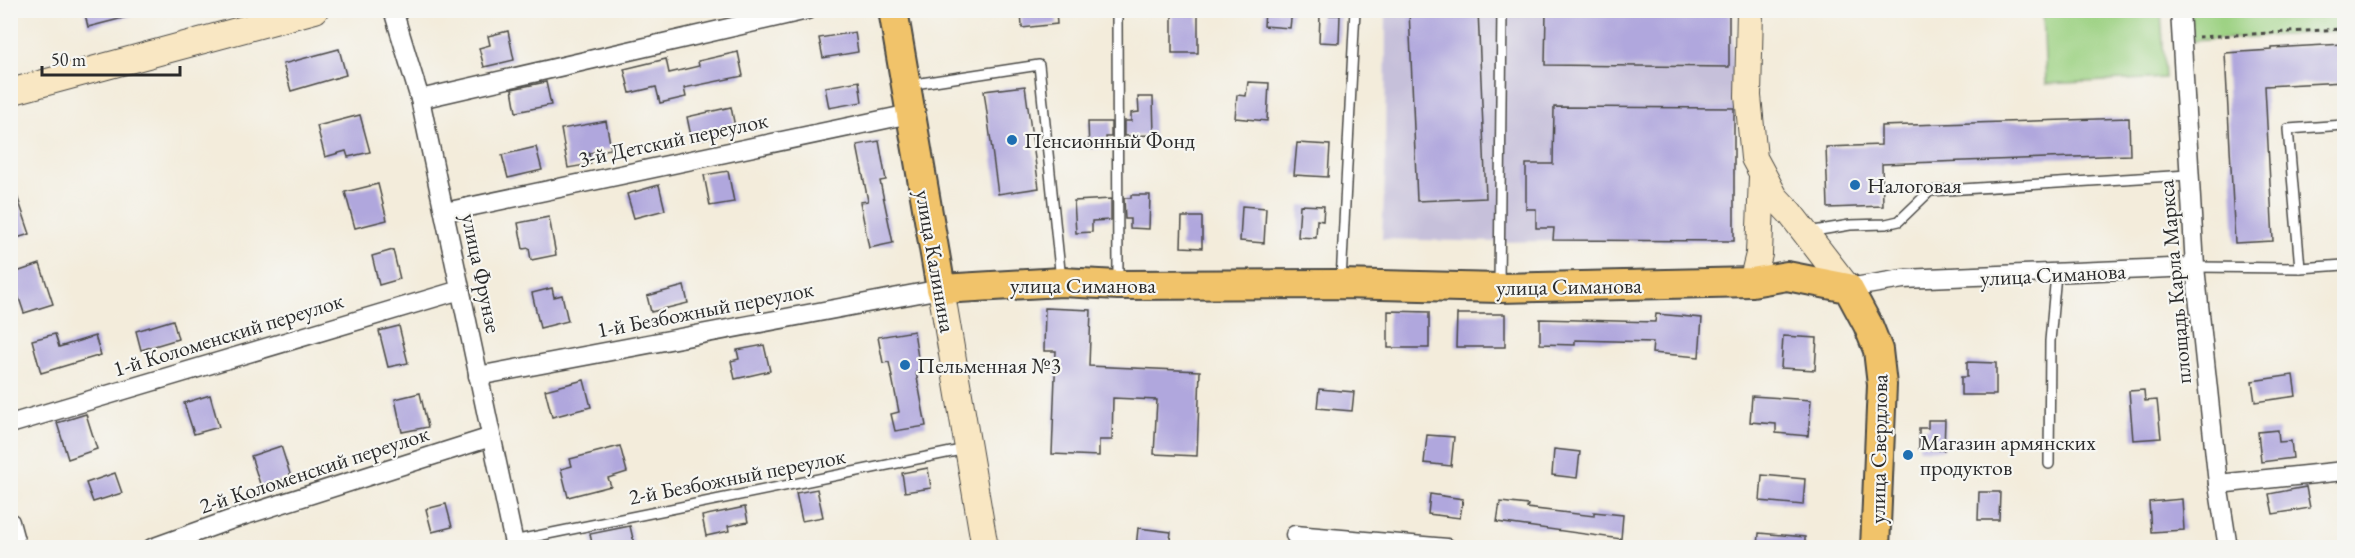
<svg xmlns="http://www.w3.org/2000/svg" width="2355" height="558" font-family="'EB Garamond',serif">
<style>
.industrial{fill:#c6c0da}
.green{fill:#9cd182;stroke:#647e56;stroke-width:1.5}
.building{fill:#b0a7dd}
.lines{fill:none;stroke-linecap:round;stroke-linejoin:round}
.lane-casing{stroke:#494845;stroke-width:12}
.street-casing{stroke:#494845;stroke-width:21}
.secondary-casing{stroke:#494845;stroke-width:28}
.primary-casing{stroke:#494845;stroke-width:32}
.path{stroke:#494845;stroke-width:3;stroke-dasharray:4.5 4.5;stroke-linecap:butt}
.lane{stroke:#fff;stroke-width:9}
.street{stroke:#fff;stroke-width:18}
.secondary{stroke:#f9e7c3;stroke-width:26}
.primary{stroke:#f1c36a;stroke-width:28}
.poi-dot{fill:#1f6fb2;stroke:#f6f6f2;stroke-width:2}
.labels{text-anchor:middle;stroke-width:4.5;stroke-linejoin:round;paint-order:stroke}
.street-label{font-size:22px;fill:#2b2b2b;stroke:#f6f6f2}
.poi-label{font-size:22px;fill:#2b2b2b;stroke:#f6f6f2;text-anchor:start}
</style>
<rect width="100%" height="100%" fill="#f6f6f2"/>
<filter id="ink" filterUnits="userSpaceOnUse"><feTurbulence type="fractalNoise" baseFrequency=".0167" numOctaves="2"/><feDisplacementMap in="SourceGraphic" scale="12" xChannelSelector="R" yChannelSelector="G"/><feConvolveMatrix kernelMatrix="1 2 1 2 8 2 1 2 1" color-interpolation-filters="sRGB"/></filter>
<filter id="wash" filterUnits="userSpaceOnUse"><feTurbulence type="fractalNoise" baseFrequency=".008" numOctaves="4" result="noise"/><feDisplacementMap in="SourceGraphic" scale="24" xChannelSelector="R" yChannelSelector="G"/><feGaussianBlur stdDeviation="1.35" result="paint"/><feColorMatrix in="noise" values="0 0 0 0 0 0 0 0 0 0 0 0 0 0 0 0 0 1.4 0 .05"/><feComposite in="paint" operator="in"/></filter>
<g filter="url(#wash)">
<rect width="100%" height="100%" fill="#f3ecdb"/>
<path class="industrial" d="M1386 11H1732L1735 108 1734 241H1553L1498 242 1382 239 1385 174Z"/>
<g class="green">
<path d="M2043 11H2161L2165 78 2046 84Z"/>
<path d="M2191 11H2344V31L2193 41Z"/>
</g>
<g id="blocks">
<g class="building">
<path d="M84 10H130L131 16 88 27Z"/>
<path d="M1021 10H1056L1057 24 1022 28Z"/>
<rect x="1172" y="10" width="26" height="43"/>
<path d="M1265 10H1292L1290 28 1264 26Z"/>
<path d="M1409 10H1478L1486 198 1417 201Z"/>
<path d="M1546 10H1729V67L1545 65Z"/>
<path d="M1320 15H1340L1339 43 1319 42Z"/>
<path d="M508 31 514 60 484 67 479 48 490 45 488 36Z"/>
<path d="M855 32 858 52 823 58 819 38Z"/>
<path d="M2344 44V82L2265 86 2273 241 2235 243 2225 53 2272 50V48Z"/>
<path d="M339 49 346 75 291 91 283 64Z"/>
<path d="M738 52 743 76 684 88 686 97 660 103 656 87 630 93 624 69 666 59 669 73 699 66 698 61Z"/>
<path d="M859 81 862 102 829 108 825 87Z"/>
<path d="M546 82 551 105 516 112 512 89Z"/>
<path d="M1248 82 1269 83 1267 121 1235 118 1237 95 1246 96Z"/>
<path d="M1025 86 1039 188 998 194 984 91Z"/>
<path d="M1138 97H1153L1154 135 1124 136V121H1131V113L1139 112Z"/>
<path d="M731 107 736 132 692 141 687 117Z"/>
<path d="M1554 107 1734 108V241L1553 240 1554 228H1536V209H1526V164H1553Z"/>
<path d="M360 115 370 152 348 157 346 151 325 157 317 126Z"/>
<path d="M2129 118 2130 155 1882 164 1883 206 1828 208 1826 147 1881 145V126Z"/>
<path d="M606 121 611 149 589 153 591 164 568 168 561 129Z"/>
<path d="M1088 122H1111V137H1106V148L1089 149Z"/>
<path d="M879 141 886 180 880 181 893 243 869 248 860 202 868 201 857 145Z"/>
<path d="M1297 143 1330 145 1328 177 1294 175Z"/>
<path d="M536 147 542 170 508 178 502 155Z"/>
<path d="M728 171 734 202 710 206 704 175Z"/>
<path d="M10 184H13L30 234 10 240Z"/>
<path d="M378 184 387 220 355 228 345 192Z"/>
<path d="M659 185 665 210 634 218 627 194Z"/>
<path d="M1131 195H1150L1149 229 1130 228V219H1125L1124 198H1131Z"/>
<path d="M1111 199V220L1092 221V232L1076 233 1074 201Z"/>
<path d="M1300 205 1324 206 1323 221 1317 220 1316 238 1298 237Z"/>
<path d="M1242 206 1266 208 1264 243 1240 241Z"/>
<path d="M549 217 556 255 531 260 529 248 523 249 518 223Z"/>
<path d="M1182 217H1202V248L1181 247Z"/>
<path d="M393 250 400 279 379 285 372 256Z"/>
<path d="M40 264 53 304 24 313 11 274Z"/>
<path d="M684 286 688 303 651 312 647 296Z"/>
<path d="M552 288 554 297 562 295 568 321 540 328 532 293Z"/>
<path d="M1045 308 1091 310 1089 366 1200 371 1197 456 1154 454 1157 400 1113 398 1112 440H1099V456L1052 454 1056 351H1044Z"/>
<path d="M1388 311 1429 312V348H1388Z"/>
<path d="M1457 314H1505V347H1456Z"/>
<path d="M1656 314 1702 318 1699 357 1652 353 1653 342 1575 340V345L1540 344V319L1655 322Z"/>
<path d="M173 320 178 339 141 350 136 331Z"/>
<path d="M399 326 408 363 388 367 379 331Z"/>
<path d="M914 331 920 371 916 372 926 426 895 431 891 414 899 412 889 362 883 363 878 337Z"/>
<path d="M55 334 59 347 95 336 101 355 41 373 32 340Z"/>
<path d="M1783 336 1817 338 1815 370 1781 368Z"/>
<path d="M764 345 770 371 735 379 731 361 739 359 737 350Z"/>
<path d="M1967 362 1996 363V395H1961V377H1967Z"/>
<path d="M2293 375 2296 396 2255 402 2252 381Z"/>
<path d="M584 380 591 407 552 417 545 390Z"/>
<path d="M1319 389 1354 392 1352 411 1317 408Z"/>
<path d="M2144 390 2145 401 2157 400 2161 438 2133 440 2129 391Z"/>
<path d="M420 393 428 427 402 432 395 399Z"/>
<path d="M210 395 219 427 194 434 184 403Z"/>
<path d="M1752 396 1811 400 1808 436 1776 433V424L1750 422Z"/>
<path d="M86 414 97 449 68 459 57 423Z"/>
<path d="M1928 420H1945L1944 450 1919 449V428H1928Z"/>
<path d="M2278 430 2279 442 2291 441 2293 458 2261 462 2258 432Z"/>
<path d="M1427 435 1454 437 1451 466 1424 463Z"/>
<path d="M281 446 291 477 261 487 251 456Z"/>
<path d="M620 446 627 472 608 478 611 486 568 497 561 469 572 466 570 459Z"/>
<path d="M1554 449 1580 452 1577 478 1552 475Z"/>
<path d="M928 468 931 488 905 492 902 473Z"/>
<path d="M115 473 122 493 93 502 86 483Z"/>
<path d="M1762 475 1805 479 1803 505 1760 501Z"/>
<path d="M2306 487 2310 508 2273 514 2269 494Z"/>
<path d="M817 489 823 517 802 521 796 493Z"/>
<path d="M1979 492H2000L1999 520H1978Z"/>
<path d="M1430 494 1463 499 1460 518 1428 514Z"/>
<path d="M2182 499 2184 530 2151 532 2149 502Z"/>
<path d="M1500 502 1528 505 1527 508 1594 516V512L1623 515 1621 539 1497 522Z"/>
<path d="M446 504 452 527 432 532 426 509Z"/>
<path d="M745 507 748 522 728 526 729 531 706 536 702 516Z"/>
<path d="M630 526 634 543 625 545V548H593L590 534Z"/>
<path d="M1138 528 1171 532 1169 548H1136Z"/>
<path d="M1759 533 1805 537V548H1758Z"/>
</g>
</g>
</g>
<g filter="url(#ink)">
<use href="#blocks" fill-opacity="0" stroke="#494845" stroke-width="1.5"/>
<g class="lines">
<g class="lane-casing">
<g id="lane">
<path d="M1117 10 1118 282"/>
<path d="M908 85 1039 65 1061 280"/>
<path d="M1808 232 1850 225 1886 224 1899 221 1930 191 2188 175"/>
<path d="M2195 267 2300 268 2344 265"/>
<path d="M2300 268 2288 129 2344 125"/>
<path d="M1341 281 1355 10"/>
<path d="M1499 284 1502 10"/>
<path d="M2049 464 2050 341 2056 274"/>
<path d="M513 541 966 449"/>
</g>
</g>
<g class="street-casing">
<g id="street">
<path d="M393 10 420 99 515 548"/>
<path d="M2180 10 2195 267 2218 484 2228 548"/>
<path d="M420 99 807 10"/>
<path d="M445 212 910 114"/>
<path d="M1848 288 1903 279 2195 267"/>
<path d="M478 376 941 289"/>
<path d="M10 424 460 290"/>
<path d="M2218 484 2344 471"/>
<path d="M10 522 17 548"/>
<path d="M1295 535 1447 548"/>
<path d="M152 548 230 520 491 437"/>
</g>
</g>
<g class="secondary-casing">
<g id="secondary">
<path d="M1750 10 1748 96 1754 158 1775 197 1790 213 1848 288"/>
<path d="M10 92 315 10"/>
<path d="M1752 282 1759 254 1762 176"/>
<path d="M941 289 985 548"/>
</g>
</g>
<g class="primary-casing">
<path id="primary" d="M893 10 941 289 1062 282 1118 285 1341 284 1499 288 1752 282 1787 276 1848 288 1868 325 1878 350 1882 385 1875 548"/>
</g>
<path class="path" d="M2198 37 2344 29"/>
<use href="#lane" class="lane"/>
<use href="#street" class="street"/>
<use href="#secondary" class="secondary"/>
<use href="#primary" class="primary"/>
</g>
</g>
<g class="poi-dot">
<circle cx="1012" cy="140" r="6"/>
<circle cx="1855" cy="185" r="6"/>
<circle cx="905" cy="365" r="6"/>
<circle cx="1908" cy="455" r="6"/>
</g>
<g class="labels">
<g class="street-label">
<text transform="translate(673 139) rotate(-12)" y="8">3-й Детский переулок</text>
<text transform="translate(936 261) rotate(80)" y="8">улица Калинина</text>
<text transform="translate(482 273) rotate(78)" y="8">улица Фрунзе</text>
<text transform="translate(2053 274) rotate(-3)" y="8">улица Симанова</text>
<text transform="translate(2174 282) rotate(-95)" y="8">площадь Карла Маркса</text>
<text x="1083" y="293">улица Симанова</text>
<text transform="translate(1569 286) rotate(-1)" y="8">улица Симанова</text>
<text transform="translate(705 309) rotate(-11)" y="8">1-й Безбожный переулок</text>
<text transform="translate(228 334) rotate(-17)" y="8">1-й Коломенский переулок</text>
<text transform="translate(1878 449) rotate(-89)" y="8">улица Свердлова</text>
<text transform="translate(314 469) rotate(-18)" y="8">2-й Коломенский переулок</text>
<text transform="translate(737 476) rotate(-11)" y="8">2-й Безбожный переулок</text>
</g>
<g class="poi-label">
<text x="1024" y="148">Пенсионный Фонд</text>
<text x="1867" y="193">Налоговая</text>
<text x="917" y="373">Пельменная №3</text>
<text x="1920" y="450">Магазин армянских<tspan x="1920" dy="25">продуктов</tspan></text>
</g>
</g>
<rect width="2355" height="558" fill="none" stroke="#f6f6f2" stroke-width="36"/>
<path d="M42 66v9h138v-9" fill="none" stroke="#2b2b2b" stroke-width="3"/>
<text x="51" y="66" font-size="18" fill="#2b2b2b" stroke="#f6f6f2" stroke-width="4.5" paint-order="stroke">50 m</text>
</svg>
